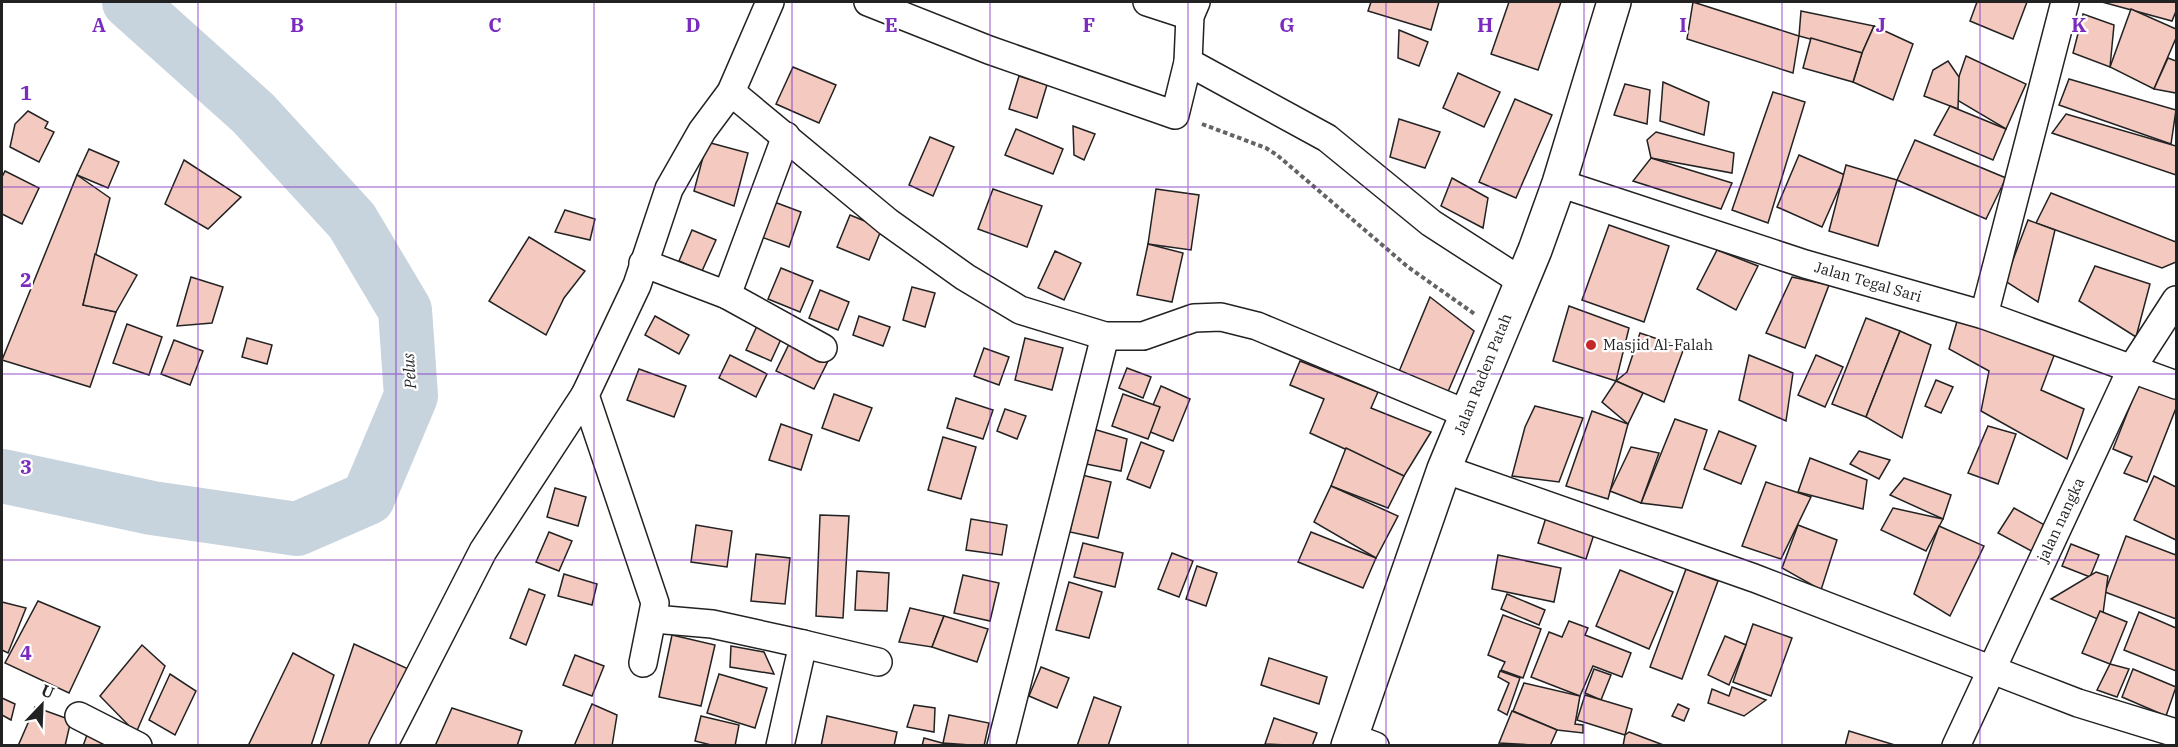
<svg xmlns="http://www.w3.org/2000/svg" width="2178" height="747" font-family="'IBM Plex Serif',serif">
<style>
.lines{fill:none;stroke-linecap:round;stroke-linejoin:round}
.river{stroke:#c7d3dd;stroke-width:54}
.building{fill:#f3c9c0;stroke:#222;stroke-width:1.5}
.street-casing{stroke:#222;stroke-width:30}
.primary-casing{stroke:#222;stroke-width:36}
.path{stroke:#646464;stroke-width:4;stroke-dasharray:4.5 3;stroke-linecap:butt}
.street{stroke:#fff;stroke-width:27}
.primary{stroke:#fff;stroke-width:33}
.grid{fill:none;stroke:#7b2cbf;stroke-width:1.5;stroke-opacity:0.55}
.poi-dot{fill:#c62828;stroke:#fff;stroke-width:2}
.labels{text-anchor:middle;stroke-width:4.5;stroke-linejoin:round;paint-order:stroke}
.street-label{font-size:15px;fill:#222;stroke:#fff}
.poi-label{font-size:15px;fill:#222;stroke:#fff;text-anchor:start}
.water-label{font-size:16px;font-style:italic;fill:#222;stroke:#fff}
.grid-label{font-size:20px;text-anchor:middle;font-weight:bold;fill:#7b2cbf;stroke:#fff;stroke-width:4.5;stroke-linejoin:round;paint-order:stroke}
</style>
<rect width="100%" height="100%" fill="#fff"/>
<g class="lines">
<path class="river" d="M2 476 152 508 297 529 368 498 411 396 405 310 352 221 253 113 129 2"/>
</g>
<g class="building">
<path d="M1371 2H1439L1431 30 1368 11Z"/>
<path d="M1509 2H1561L1538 70 1491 54Z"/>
<path d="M1693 2 1799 36 1793 73 1687 39Z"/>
<path d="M1977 2H2027L2013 39 1970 21Z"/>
<path d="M2102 2H2176V11L2172 21Z"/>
<path d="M2131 9 2176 29V38L2154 89 2110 67Z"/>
<path d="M1801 11 1874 26 1862 53 1799 36Z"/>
<path d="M2083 14 2114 25 2110 67 2073 53Z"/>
<path d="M1874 26 1913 44 1893 100 1853 82 1862 53Z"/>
<path d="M1399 30 1428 42 1419 66 1398 58Z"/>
<path d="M1811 38 1862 53 1853 82 1803 68Z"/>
<path d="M1966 56 2026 84 2006 129 1952 97Z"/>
<path d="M2168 58 2176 61V93L2154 89Z"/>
<path d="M1948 61 1959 77 1958 109 1924 96 1933 70Z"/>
<path d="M793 67 836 85 819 123 776 104Z"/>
<path d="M1458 73 1500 92 1484 127 1443 108Z"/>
<path d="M1019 76 1047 85 1037 118 1009 109Z"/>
<path d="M2069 79 2176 110 2171 144 2059 105Z"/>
<path d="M1663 82 1709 102 1704 135 1660 121Z"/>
<path d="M1625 84 1650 90 1647 124 1614 115Z"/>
<path d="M1773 92 1805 102 1768 223 1732 210Z"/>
<path d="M1515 99 1552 115 1516 198 1479 182Z"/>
<path d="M1950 106 2006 129 1993 160 1934 135Z"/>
<path d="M28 111 48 122 45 128 54 132 39 162 10 147 15 124Z"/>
<path d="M2066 114 2176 146V175L2052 133Z"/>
<path d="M1399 119 1440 132 1425 168 1390 157Z"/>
<path d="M1073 126 1095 134 1084 160 1074 155Z"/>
<path d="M1016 129 1063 149 1053 174 1005 155Z"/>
<path d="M1656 132 1734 153 1732 173 1651 158 1647 140Z"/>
<path d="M930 137 954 147 933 196 909 185Z"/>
<path d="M1915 140 2006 178 1986 219 1897 180Z"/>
<path d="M707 142 748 153 734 206 694 191Z"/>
<path d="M89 149 119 162 108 188 77 175Z"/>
<path d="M1799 155 1845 175 1822 227 1777 207Z"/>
<path d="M1651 158 1732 183 1721 209 1633 181Z"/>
<path d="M184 160 241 197 208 229 165 204Z"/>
<path d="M1846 165 1897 180 1878 246 1829 231Z"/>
<path d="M5 171 39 188 22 224 2 214V177Z"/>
<path d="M77 175 110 198 83 305 116 312 90 387 2 360Z"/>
<path d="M1452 178 1488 198 1483 228 1441 206Z"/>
<path d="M993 189 1042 206 1027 247 978 229Z"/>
<path d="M1156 189 1199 195 1191 250 1148 244Z"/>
<path d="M2051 193 2176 242V262L2162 268 2036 223Z"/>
<path d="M769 200 801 212 789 247 756 235Z"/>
<path d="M565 210 595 219 590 240 555 232Z"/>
<path d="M850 215 882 228 869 260 837 247Z"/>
<path d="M2028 220 2055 230 2038 302 2005 281Z"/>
<path d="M1609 225 1669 246 1644 322 1582 300Z"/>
<path d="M692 230 716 240 702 271 679 261Z"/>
<path d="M529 237 585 271 564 298 546 335 489 301Z"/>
<path d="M1148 244 1183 253 1172 302 1137 295Z"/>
<path d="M1717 250 1758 266 1736 310 1697 289Z"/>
<path d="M1055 251 1081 263 1064 300 1038 288Z"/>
<path d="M95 254 137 275 116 312 83 305Z"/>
<path d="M2095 266 2150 284 2136 337 2079 301Z"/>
<path d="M781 268 813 281 800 312 768 299Z"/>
<path d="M191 277 223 287 212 323 177 326Z"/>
<path d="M1792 277 1829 285 1805 348 1766 333Z"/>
<path d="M912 287 935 293 925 327 903 320Z"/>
<path d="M820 290 849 302 838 330 809 318Z"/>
<path d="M1430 297 1474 331 1447 394 1398 374Z"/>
<path d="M1569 306 1629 328 1616 381 1553 361Z"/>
<path d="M655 316 689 335 679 354 645 335Z"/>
<path d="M859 316 890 327 883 346 853 335Z"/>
<path d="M1866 318 1900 331 1866 417 1832 404Z"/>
<path d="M1958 318 2055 353 2041 390 2084 409 2067 459 1981 411 1989 371 1949 349Z"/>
<path d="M127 324 162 337 149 375 113 363Z"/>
<path d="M757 326 782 337 771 361 746 350Z"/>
<path d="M1900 331 1931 345 1902 438 1866 417Z"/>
<path d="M1640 333 1684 348 1664 402 1616 381 1627 372Z"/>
<path d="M247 338 272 345 267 364 242 357Z"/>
<path d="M1025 338 1063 348 1052 390 1015 380Z"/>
<path d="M174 340 203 351 190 385 161 374Z"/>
<path d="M791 340 829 359 814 389 776 371Z"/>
<path d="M984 348 1009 357 999 385 974 376Z"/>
<path d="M730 355 767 374 756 397 719 378Z"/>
<path d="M1749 355 1793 373 1786 421 1739 400Z"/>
<path d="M1816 355 1843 367 1825 407 1798 395Z"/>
<path d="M1300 361 1378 392 1371 408 1431 432 1404 476 1310 433 1324 399 1290 385Z"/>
<path d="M1127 368 1151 377 1143 398 1119 388Z"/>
<path d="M639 369 686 386 674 417 627 400Z"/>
<path d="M2141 378 2176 392V408L2147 482 2124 473 2132 457 2113 449Z"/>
<path d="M1936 380 1953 387 1941 413 1925 406Z"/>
<path d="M1616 381 1643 393 1628 424 1602 402Z"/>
<path d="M1161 386 1190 399 1173 441 1143 429Z"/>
<path d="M834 394 872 408 859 441 822 428Z"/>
<path d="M1123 394 1160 407 1148 439 1112 426Z"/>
<path d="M956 398 993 410 983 439 947 428Z"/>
<path d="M1535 406 1583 418 1559 482 1512 476 1525 427Z"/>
<path d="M1005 409 1026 416 1017 439 997 431Z"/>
<path d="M1592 411 1628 424 1608 499 1566 486Z"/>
<path d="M1675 419 1707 430 1682 508 1641 503Z"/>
<path d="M781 424 812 435 801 470 769 460Z"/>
<path d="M1988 426 2016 434 1998 484 1968 473Z"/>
<path d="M1090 428 1127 439 1121 471 1081 463Z"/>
<path d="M1719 431 1756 446 1741 484 1704 469Z"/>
<path d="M943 437 976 447 961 499 928 490Z"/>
<path d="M1141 442 1164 451 1150 488 1127 479Z"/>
<path d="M1631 447 1659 453 1641 503 1610 491Z"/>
<path d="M1346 448 1404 476 1388 508 1331 486Z"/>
<path d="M1859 451 1890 460 1879 479 1850 464Z"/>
<path d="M1810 458 1867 480 1863 509 1798 492Z"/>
<path d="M1082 475 1111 482 1098 538 1070 532Z"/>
<path d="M2154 476 2176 487V540L2134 520Z"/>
<path d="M1904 478 1951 495 1943 519 1890 495Z"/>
<path d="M1766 482 1811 497 1781 559 1742 546Z"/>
<path d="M1331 486 1398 516 1376 558 1314 522Z"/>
<path d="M555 488 586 497 578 526 547 517Z"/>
<path d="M1893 508 1943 519 1926 551 1881 530Z"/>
<path d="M2014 508 2050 528 2039 555 1998 533Z"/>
<path d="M1548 511 1596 528 1586 559 1538 543Z"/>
<path d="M820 515 849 516 843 618 816 616Z"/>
<path d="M971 519 1007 525 1002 555 966 550Z"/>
<path d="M696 525 732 531 727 567 691 562Z"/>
<path d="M1798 525 1837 540 1821 590 1782 568Z"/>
<path d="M1939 526 1984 546 1950 616 1914 594Z"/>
<path d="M549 532 572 541 559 571 536 562Z"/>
<path d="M1311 532 1376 558 1363 588 1298 562Z"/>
<path d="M2126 536 2176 555V619L2105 592Z"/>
<path d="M1083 543 1123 553 1115 587 1074 577Z"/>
<path d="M2071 544 2099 555 2090 577 2062 566Z"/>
<path d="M1172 553 1193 561 1179 597 1158 589Z"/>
<path d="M756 554 790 558 785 604 751 601Z"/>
<path d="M1498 555 1561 568 1554 602 1492 589Z"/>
<path d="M1197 566 1217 573 1206 606 1186 599Z"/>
<path d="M1686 569 1718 581 1682 679 1650 667Z"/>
<path d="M1620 570 1673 592 1649 649 1596 626Z"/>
<path d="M857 571 889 573 887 611 855 610Z"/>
<path d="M2096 572 2108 576 2102 621 2051 599Z"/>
<path d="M564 574 597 584 592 605 558 596Z"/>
<path d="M963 575 999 583 990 621 954 613Z"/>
<path d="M1069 582 1102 592 1089 638 1056 630Z"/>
<path d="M529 589 545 595 526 645 510 638Z"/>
<path d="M1507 594 1545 610 1539 625 1501 609Z"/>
<path d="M38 601 100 627 69 693 5 663Z"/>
<path d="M2 602 26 608 8 653 2 650Z"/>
<path d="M910 608 944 616 932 647 899 642Z"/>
<path d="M2100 611 2127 622 2110 664 2082 653Z"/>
<path d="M2139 612 2176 628V671L2124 650Z"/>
<path d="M1503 615 1541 629 1523 678 1501 670 1505 662 1488 655Z"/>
<path d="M944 616 988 629 977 662 932 647Z"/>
<path d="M1569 621 1588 628 1585 635 1631 653 1622 677 1593 666 1580 696 1531 677 1549 632 1562 637Z"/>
<path d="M1753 624 1792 638 1771 696 1733 682Z"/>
<path d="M672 635 715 645 701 706 659 697Z"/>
<path d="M1725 636 1746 645 1729 685 1708 675Z"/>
<path d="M354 644 417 673 376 746H320Z"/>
<path d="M142 645 165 666 136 733 100 696Z"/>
<path d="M731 646 764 652 774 674 730 667Z"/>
<path d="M293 653 334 675 311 746H248Z"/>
<path d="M575 655 604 666 592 696 563 685Z"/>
<path d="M1269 658 1327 677 1319 704 1261 685Z"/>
<path d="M2110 664 2129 669 2117 697 2097 690Z"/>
<path d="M1041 667 1069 678 1057 708 1029 696Z"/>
<path d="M1594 669 1611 675 1601 700 1585 693Z"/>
<path d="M2133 669 2176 687 2166 716 2122 697Z"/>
<path d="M1500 671 1520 678 1507 715 1498 710 1509 683 1498 677Z"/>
<path d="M170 674 196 691 175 735 149 720Z"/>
<path d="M719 674 767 688 755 728 707 713Z"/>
<path d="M1524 683 1580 696 1575 724 1583 725V733L1557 730 1513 711Z"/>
<path d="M1732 687 1766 700 1744 716 1708 703 1712 689 1729 696Z"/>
<path d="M1585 695 1632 709 1625 735 1577 720Z"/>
<path d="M1094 697 1121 707 1108 746H1077Z"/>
<path d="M2 698 15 704 11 720 2 715Z"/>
<path d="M592 704 617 715 612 746H574Z"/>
<path d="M1678 704 1689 709 1684 721 1672 716Z"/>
<path d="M914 705 935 708 934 732 907 727Z"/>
<path d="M35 707 71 720 65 746H18Z"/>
<path d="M452 708 522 731 517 746H435Z"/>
<path d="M1512 711 1557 730 1550 746 1499 743Z"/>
<path d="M949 715 989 723 984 746 943 743Z"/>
<path d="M701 716 739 725 735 746H715L695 741Z"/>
<path d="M827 716 897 732 894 746H821Z"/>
<path d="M1274 718 1317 733 1312 746 1265 744Z"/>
<path d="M1849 731 1895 745V746H1845Z"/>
<path d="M88 732 114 746H83Z"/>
<path d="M1629 732 1666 746H1623L1625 735Z"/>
<path d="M924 738 953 746H922Z"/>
</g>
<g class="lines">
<g class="street-casing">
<g id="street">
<path d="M868 2 989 50 1175 115 1188 62 1190 16 1196 2"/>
<path d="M1147 2 1190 16"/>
<path d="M1188 62 1327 138 1431 223 1521 281"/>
<path d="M731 92 888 222 965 277 1020 310 1105 336H1143L1194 318 1221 317 1257 326 1467 414"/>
<path d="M1559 183 1805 264 1984 315 2176 385"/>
<path d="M643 263 727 295 823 348"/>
<path d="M727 295 786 136"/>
<path d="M1984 315 2065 2"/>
<path d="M585 395 655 603 643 663"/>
<path d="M1444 469 1754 578 2078 703 2176 733"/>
<path d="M654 619 712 624 803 644 780 746"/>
<path d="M803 644 878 662"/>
<path d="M79 716 138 746"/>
<path d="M1351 737 1375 746"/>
<path d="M383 746 483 551 585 395 637 285 669 189 702 131 731 92 770 2"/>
<path d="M1001 746 1105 336"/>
<path d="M1956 746 2132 368 2176 300"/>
</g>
</g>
<g class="primary-casing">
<path id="primary" d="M1348 746 1444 469 1535 250 1559 183 1614 2"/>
</g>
<path class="path" d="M1202 124 1266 148 1277 155 1408 267 1476 315"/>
<use href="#street" class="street"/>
<use href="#primary" class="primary"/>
</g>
<path class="grid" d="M198 2V746M396 2V746M594 2V746M792 2V746M990 2V746M1188 2V746M1386 2V746M1584 2V746M1782 2V746M1980 2V746M2 187H2176M2 374H2176M2 560H2176"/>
<circle class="poi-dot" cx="1591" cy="345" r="6"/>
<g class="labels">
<g class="street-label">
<text transform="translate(1868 282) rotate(16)" y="5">Jalan Tegal Sari</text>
<text transform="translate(1483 374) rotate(-68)" y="5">Jalan Raden Patah</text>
<text transform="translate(2061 520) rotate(-65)" y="5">jalan nangka</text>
</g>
<g class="poi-label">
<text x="1603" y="350">Masjid Al-Falah</text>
</g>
<g class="water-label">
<text transform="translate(409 371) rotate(-94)" y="6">Pelus</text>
</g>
</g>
<g class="grid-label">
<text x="99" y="32">A</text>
<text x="297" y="32">B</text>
<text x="495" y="32">C</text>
<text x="693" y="32">D</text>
<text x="891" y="32">E</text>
<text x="1089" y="32">F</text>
<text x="1287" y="32">G</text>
<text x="1485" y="32">H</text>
<text x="1683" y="32">I</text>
<text x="1881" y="32">J</text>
<text x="2079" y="32">K</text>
<text x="26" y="100">1</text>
<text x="26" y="287">2</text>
<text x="26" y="474">3</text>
<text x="26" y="660">4</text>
</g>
<rect width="2178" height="747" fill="none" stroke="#222222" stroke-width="6"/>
<g transform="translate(42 705) rotate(23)" stroke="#ffffff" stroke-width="4.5" paint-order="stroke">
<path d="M0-4.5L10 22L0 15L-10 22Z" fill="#222222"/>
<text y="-9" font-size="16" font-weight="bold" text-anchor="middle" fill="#222222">U</text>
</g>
</svg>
